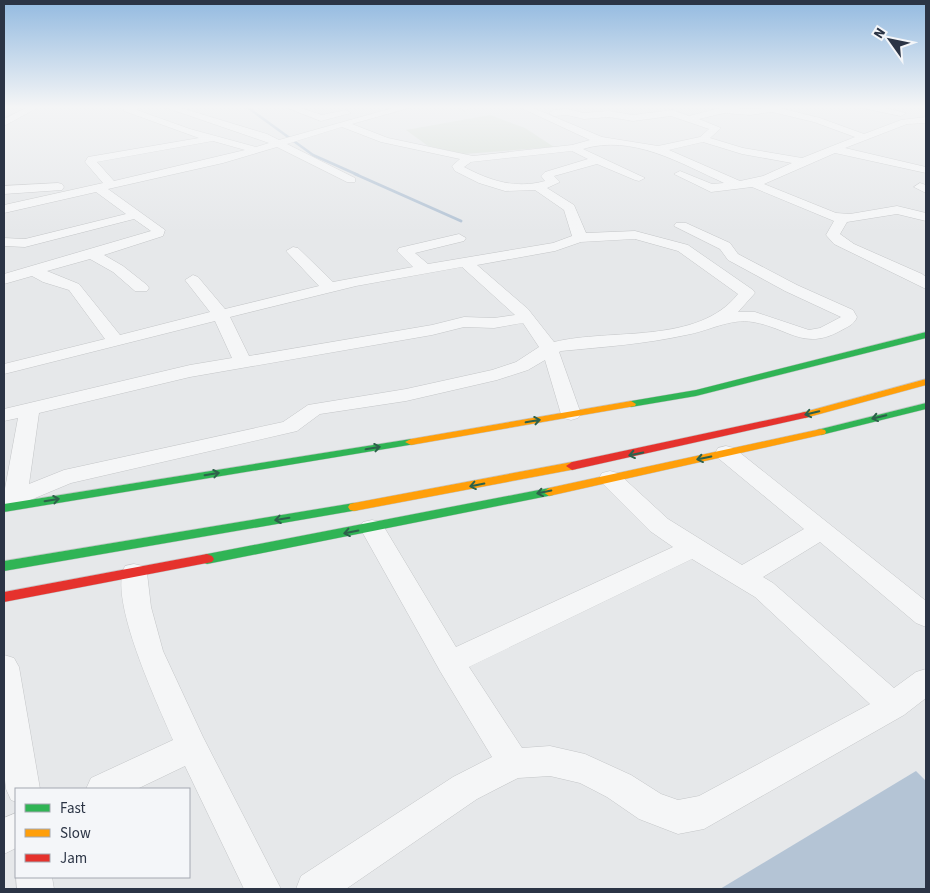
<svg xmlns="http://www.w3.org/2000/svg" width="930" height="893" font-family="'Source Sans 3',sans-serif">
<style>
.green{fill:#d6ded6}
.water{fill:#b4c4d5}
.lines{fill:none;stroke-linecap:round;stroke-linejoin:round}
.stream-far1{stroke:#b4c4d5;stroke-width:2.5}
.stream{stroke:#b4c4d5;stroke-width:3}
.street-casing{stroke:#c4c6c8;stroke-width:1}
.fast-casing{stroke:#c4c6c8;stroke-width:1}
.slow-casing{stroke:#c4c6c8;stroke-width:1}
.jam-casing{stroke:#c4c6c8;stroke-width:1}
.street{fill:#f5f6f7;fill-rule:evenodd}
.fast{fill:#30b455;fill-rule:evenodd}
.slow{fill:#ff9f0a;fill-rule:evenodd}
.jam{fill:#e5322d;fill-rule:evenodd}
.oneway{stroke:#2d614b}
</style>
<rect width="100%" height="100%" fill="#e6e8ea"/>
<path class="green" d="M490 115 525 128 554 147 464 154 428 146 406 130Z"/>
<path class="water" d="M916 771 926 781V889H720Z"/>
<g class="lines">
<path class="stream-far1" d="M247 107 313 155 358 175"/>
<path class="stream" d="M355 174 461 221"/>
<g class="street-casing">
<g id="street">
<path d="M28 107H39L4 126V119Z"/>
<path d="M124 107H140L137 110 190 129 256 147 269 143 164 107H178L267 134 279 140 396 107H412L352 124 388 138 473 156 572 145 590 140 519 107H531L602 137 658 146 700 137 709 129 671 116 633 121 609 117 584 119 567 115 554 116 549 113 554 110 567 109 584 113 609 111 633 115 672 110 689 116 724 107 750 109 776 107 820 118 864 134 901 120 926 117V123L907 124 845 148 926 167V173L835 153 764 184 836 213 850 214 897 206 926 213V221L897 214 847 222 840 234 854 244 922 274 926 277V289L834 244 826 235 834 221 752 187 711 192 674 174 680 171 712 184 724 183C680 163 632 134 583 149L645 178 639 181 635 180 597 164 554 176 560 182 547 188 574 205 586 233 635 231 688 245 753 290 755 293 738 312H755L809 330 820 328 841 317 785 291 728 260 720 249 674 226 676 223H686L730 243 738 254 797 285 853 310 857 317C854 325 847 327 840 331 804 351 788 328 753 322 730 318 709 331 686 335 645 344 603 347 561 351L559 352 581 414 578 418 571 420 564 418 561 414 545 360 528 370 497 380 406 401 320 414 297 431 71 483 4 511V494L18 418 4 421V409L190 365 232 358 215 321 4 374V364L105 339 69 290 43 282 32 276 4 284V274L151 231 134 219 25 247 4 246V238L25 239 126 214 96 192 4 213V205L103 183 85 162 88 157 199 138 124 111ZM772 112 814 122 855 137 802 158 743 148 710 138 721 128 699 119 724 113 750 115ZM342 127 381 142 460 159 452 166 455 171 479 183 505 191 535 190 564 210 572 236 553 243 428 264 415 253 464 241 466 238 459 234 399 248 397 251 413 267 333 282 298 248 293 247 286 251 319 286 225 309 198 277 193 275 185 280 210 312 120 335 79 284 47 271 90 259 113 272 135 291H147L149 288 147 285 123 266 104 255 163 236 165 230 108 189 223 163 277 147 347 182H355V178L287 144ZM213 141 245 150 114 181 97 162ZM703 142 742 154 792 163 763 176 740 181 669 150ZM572 151 588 159 545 172 541 176 545 181C515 189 491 181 464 167L471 162ZM635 239 678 251 738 294C698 345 611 328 554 342L528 309 477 265 555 251 581 242ZM462 267 515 315 494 318 464 317 432 325 249 356 230 317 356 286ZM523 323 539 347 516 362 492 370 406 389 308 405 283 422 64 470 29 484 39 413 190 377 432 335 464 327 494 328Z"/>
<path d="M285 107H298L322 115 346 110 351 113 321 121Z"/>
<path d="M460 107H470V108L465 111Z"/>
<path d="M858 107H881L906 113 901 116Z"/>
<path d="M58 183 62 184 64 187 62 190 4 194V186Z"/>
<path d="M920 183 926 185V193L914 187Z"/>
<path d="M726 446 734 448 926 601V627L916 623 820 542 763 577 773 583 894 688 916 672 926 669V698L904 715 704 829 678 834 639 819 607 797 580 783 550 776 518 778 477 799 346 889H296L301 876 453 777 492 757 440 671 360 528 363 522 372 520 381 522 456 647 673 547 650 531 602 483 599 478 602 473 610 471 618 473 668 519 742 565 804 529 718 458 715 453 718 448ZM692 559 755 597 870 704 699 796 678 800 661 794 631 775 585 754 550 746 522 748 469 667Z"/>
<path d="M134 564 143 566 147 573 151 607 163 651 203 737 281 889H244L185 766 137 789H86L91 778 173 740C159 707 107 598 125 566Z"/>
<path d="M4 655 14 658 19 667 40 789H16V802L11 800 6 789 4 771Z"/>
<path d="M16 813V848L4 854V818Z"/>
<path d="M16 876 52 877 54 889H17Z"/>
</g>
</g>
<g class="fast-casing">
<g id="fast">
<path d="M926 332V338L696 396 631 407 626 404 631 401 696 390Z"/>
<path d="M926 403V409L821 435 816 432 817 430Z"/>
<path d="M411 439 417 442 415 444 4 512V504Z"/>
<path d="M549 488 553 489 555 492 553 495 207 564 202 562 200 559 202 556 207 554Z"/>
<path d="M354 503 358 504 360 507 358 510 4 571V561Z"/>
</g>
</g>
<g class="slow-casing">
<g id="slow">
<path d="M926 379V385L805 418 800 415 801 413Z"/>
<path d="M631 401 636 404 635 406 411 445 405 442 411 439Z"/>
<path d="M821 429 825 430 826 432 825 434 549 496 543 492 549 488Z"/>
<path d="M572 462 578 466 576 469 354 511 350 510 348 507 350 504 354 503Z"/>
</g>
</g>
<g class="jam-casing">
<g id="jam">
<path d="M805 412 810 415 809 417 572 470 566 466 572 462Z"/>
<path d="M207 554 212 556 214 559 212 562 4 602V592Z"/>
</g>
</g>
<use href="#street" class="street"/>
<use href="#fast" class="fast"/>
<use href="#slow" class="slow"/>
<use href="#jam" class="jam"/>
</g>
<defs><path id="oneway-shaft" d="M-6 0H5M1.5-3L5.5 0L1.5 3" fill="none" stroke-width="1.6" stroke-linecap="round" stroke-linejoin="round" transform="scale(1.25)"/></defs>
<g class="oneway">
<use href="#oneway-shaft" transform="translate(812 413) rotate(166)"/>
<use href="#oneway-shaft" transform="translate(879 417) rotate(167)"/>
<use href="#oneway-shaft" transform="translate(533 421) rotate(-10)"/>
<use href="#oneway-shaft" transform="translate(373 448) rotate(-10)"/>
<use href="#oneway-shaft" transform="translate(636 454) rotate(168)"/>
<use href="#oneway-shaft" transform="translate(704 458) rotate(168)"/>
<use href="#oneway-shaft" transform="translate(212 474) rotate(-9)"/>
<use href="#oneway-shaft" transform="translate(477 485) rotate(169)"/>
<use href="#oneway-shaft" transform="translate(544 492) rotate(168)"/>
<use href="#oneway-shaft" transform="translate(52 500) rotate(-9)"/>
<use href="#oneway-shaft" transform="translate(282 519) rotate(171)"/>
<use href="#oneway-shaft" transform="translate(351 532) rotate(169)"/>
</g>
<linearGradient id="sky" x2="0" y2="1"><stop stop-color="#93bae0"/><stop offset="0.46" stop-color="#f4f5f6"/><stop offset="1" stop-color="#f4f5f6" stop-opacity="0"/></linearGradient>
<rect width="930" height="232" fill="url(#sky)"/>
<rect width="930" height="893" fill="none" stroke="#2b3445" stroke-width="10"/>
<rect x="15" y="788" width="175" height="90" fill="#f4f6f9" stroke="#a4a8b1"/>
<rect x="25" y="804" width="25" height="8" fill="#30b455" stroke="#a4a8b1"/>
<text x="60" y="813" font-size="15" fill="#2b3445">Fast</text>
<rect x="25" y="829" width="25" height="8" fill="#ff9f0a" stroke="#a4a8b1"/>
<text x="60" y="838" font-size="15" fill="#2b3445">Slow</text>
<rect x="25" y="854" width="25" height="8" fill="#e5322d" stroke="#a4a8b1"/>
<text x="60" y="863" font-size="15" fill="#2b3445">Jam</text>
<g transform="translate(890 40) rotate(303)" stroke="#f4f6f9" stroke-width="4" paint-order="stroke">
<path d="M0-4L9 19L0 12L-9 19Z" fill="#2b3445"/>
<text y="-8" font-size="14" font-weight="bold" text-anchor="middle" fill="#2b3445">N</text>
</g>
</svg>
